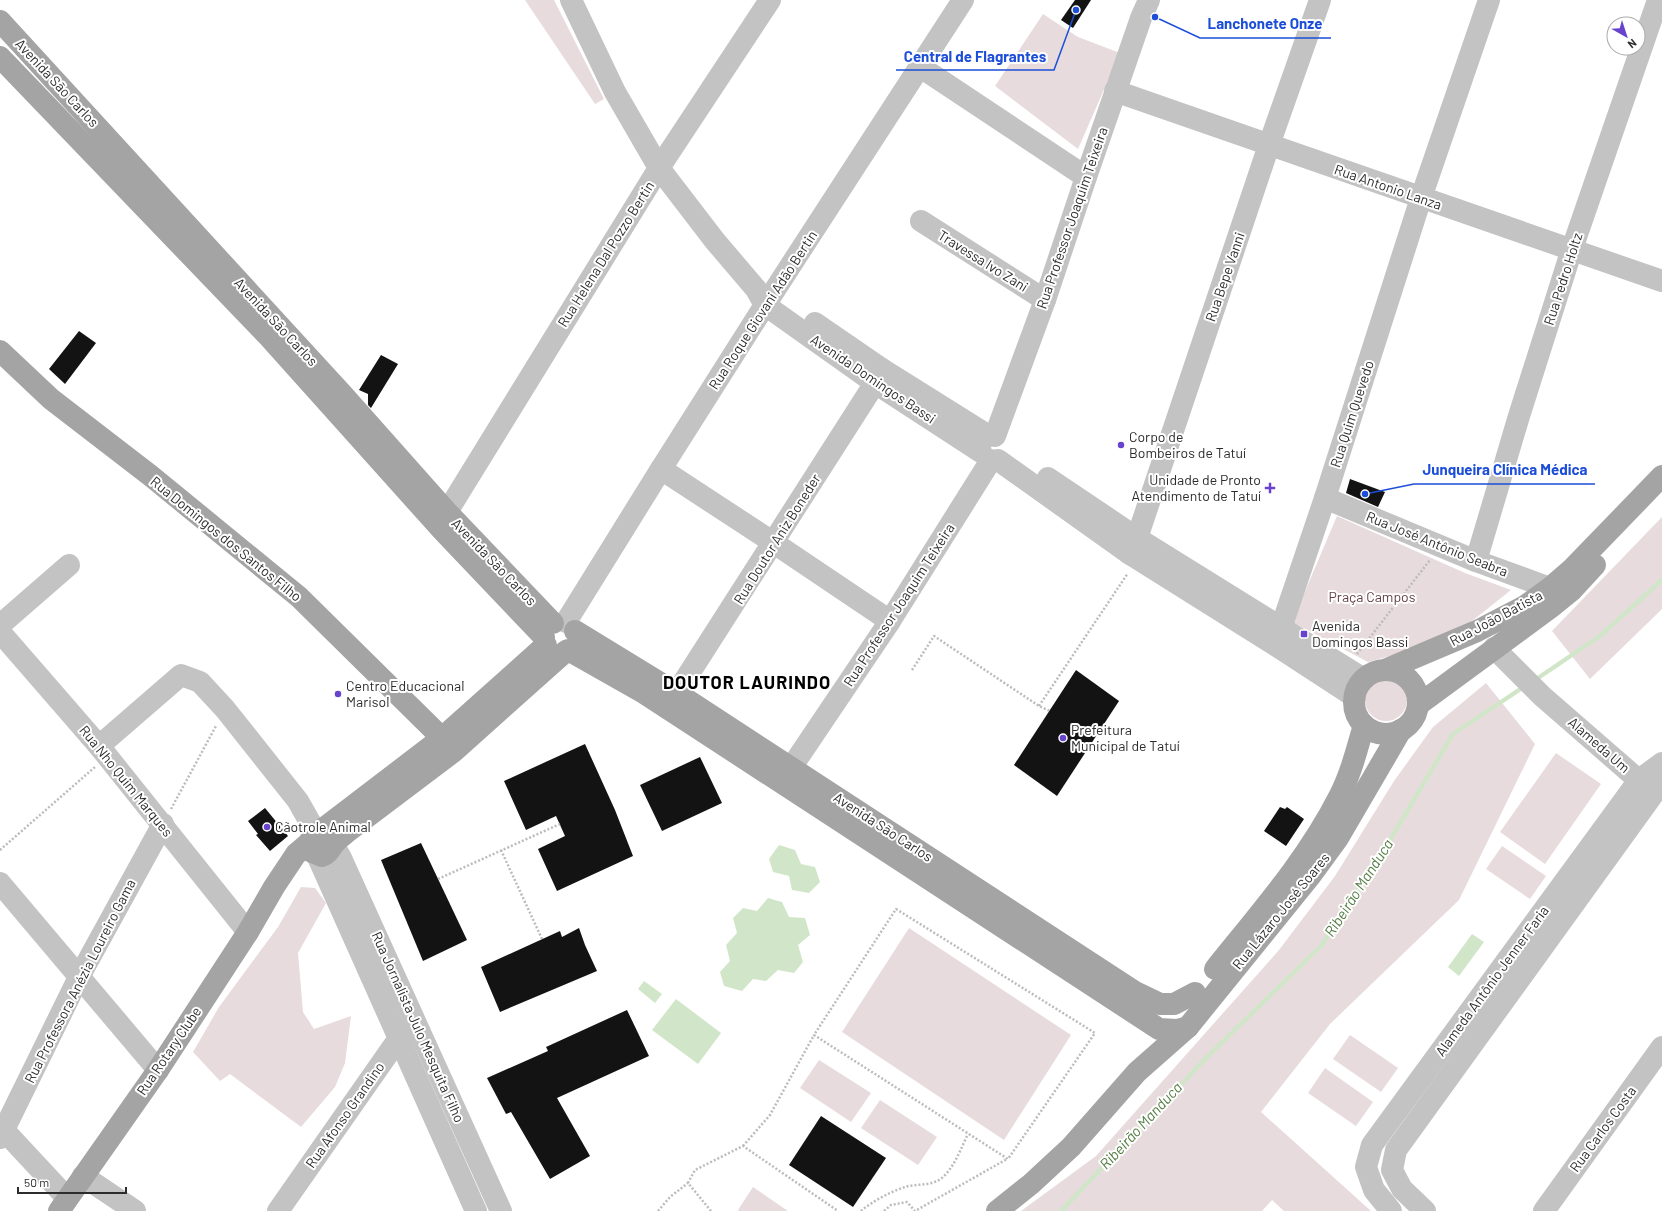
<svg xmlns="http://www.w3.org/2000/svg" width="1662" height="1211" font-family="Barlow,sans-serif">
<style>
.green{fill:#e8dbdd}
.water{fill:#d1e6c9}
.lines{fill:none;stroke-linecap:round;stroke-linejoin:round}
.stream{stroke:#d1e6c9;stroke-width:4.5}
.building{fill:#131313}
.path{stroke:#bcbcbc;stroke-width:2.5;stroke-dasharray:2 2;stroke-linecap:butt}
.minor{stroke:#c3c3c3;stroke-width:22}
.major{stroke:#a4a4a4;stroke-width:22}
.poi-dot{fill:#6743ce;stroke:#fff;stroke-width:1.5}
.labels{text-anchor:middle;stroke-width:4;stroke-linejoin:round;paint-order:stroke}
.street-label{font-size:14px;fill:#2c2c2c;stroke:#fff}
.poi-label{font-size:14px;fill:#2c2c2c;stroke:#fff;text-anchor:start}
.park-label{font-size:14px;fill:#613f44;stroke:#fff}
.water-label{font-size:15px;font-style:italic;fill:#537d42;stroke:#fff}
.district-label{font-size:18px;font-weight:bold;letter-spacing:1px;fill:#000;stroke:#fff}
.leader{fill:none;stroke:#1d4ed8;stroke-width:1.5}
.callout-dot{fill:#1d4ed8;stroke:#fff;stroke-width:1.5}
.callout-label{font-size:15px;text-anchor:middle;font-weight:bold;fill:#1d4ed8;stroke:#fff;stroke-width:4;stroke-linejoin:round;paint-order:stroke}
</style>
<rect width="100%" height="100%" fill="#fff"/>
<g class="green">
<path d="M525 0H554L604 99 595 104Z"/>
<path d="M1043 14 1078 37 1120 53 1078 149 995 86Z"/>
<path d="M1337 516 1465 573 1511 590 1472 621 1433 644 1368 662 1292 622Z"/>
<path d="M1662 517V609L1590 679 1552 631Z"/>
<circle cx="1386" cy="700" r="21"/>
<path d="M1486 683 1535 744 1459 900 1330 1024 1261 1112 1371 1211H1284L1272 1200 1262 1211H1021L1096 1156 1168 1075 1279 950 1335 876 1394 781 1433 727Z"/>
<path d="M1556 753 1601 784 1545 864 1500 832Z"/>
<path d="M1502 846 1546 876 1530 899 1486 869Z"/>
<path d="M301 887 315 888 326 903 298 953 303 1012 314 1029 351 1016 345 1063 335 1087 301 1127 230 1074 220 1081 193 1052 219 1007 278 927Z"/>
<path d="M909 928 1071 1035 1004 1140 842 1032Z"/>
<path d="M1350 1035 1398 1068 1381 1092 1333 1059Z"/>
<path d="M819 1060 871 1093 851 1122 800 1088Z"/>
<path d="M1325 1068 1373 1102 1356 1126 1308 1093Z"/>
<path d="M880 1100 937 1137 918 1165 861 1128Z"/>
<path d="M753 1187 788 1211H739L738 1210Z"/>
</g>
<g class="water">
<path d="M779 845 795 850 801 864 815 867 820 882 809 893 792 890 789 876 773 872 769 859Z"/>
<path d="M768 898 782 902 789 917 805 918 810 935 798 945 803 962 794 973 778 970 766 981 753 979 742 991 724 986 720 972 730 961 726 945 737 933 733 918 743 908 757 911Z"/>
<path d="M1472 934 1484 942 1459 976 1448 967Z"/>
<path d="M644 981 662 994 655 1003 638 989Z"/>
<path d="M676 999 721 1033 698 1064 652 1030Z"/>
</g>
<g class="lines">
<g class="stream">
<path d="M1535 680 1600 636 1662 580"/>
<path d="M1061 1211 1208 1056 1321 946 1384 850 1453 734 1525 686"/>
</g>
</g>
<g class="building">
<path d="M1075 0H1091L1073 28 1061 20Z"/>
<path d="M79 331 96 343 65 384 49 369Z"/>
<path d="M381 355 398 364 371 408 368 405V394L359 390Z"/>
<path d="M1350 479 1385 492 1378 507 1346 493Z"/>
<path d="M1076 670 1119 701 1057 796 1014 765Z"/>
<path d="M585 744 615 810 633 856 557 891 538 849 565 836 556 816 526 830 504 781Z"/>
<path d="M700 757 722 803 662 831 640 785Z"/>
<path d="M1280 807 1285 809 1287 807 1304 819 1286 846 1264 831Z"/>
<path d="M265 808 288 836 270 851 256 835 258 834 248 821Z"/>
<path d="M421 843 467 940 423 961 381 860Z"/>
<path d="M579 928 585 945 597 971 500 1012 481 967 560 931 562 937Z"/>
<path d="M627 1010 649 1056 557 1098 590 1156 550 1179 511 1112 506 1114 487 1078 548 1051 546 1047Z"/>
<path d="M821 1116 886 1158 853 1207 789 1165Z"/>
</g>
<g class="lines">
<g class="path">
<path d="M1357 654 1430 560"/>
<path d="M912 670 934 636 1039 706 1050 711"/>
<path d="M1039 706 1128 573"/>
<path d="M171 809 216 726"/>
<path d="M0 850 95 767"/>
<path d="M501 850 542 939"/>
<path d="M438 879 560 824"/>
<path d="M896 909 1095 1033 1008 1159 814 1035Z"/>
<path d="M743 1146 770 1115 814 1035"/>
<path d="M658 1211 670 1197 688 1183"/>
<path d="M711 1211 688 1183 695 1170 743 1146 838 1211"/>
<path d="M861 1211C873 1201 890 1192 905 1187 917 1183 932 1187 943 1177 955 1166 961 1148 968 1134"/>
<path d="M884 1211 891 1205 907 1202 915 1211 1007 1159"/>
</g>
<g class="minor">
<path d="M571 0 615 92 659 168 715 241 756 289 765 305 875 383 981 452"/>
<path d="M919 66 1086 177"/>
<path d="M1115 91 1662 281"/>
<path d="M921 221 1045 300"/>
<path d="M815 323 882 369 989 436"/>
<path d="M995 436 1045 300 1086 177 1141 18 1149 0"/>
<path d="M998 460 1130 554 1275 645 1355 697"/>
<path d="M661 469 774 543 890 621"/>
<path d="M1048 478 1137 538 1364 679"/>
<path d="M1325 498 1476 561 1550 588"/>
<path d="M434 520 447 512 659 168 770 0"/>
<path d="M1130 554 1137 538 1269 145 1320 0"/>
<path d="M1476 561 1519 416 1572 249 1658 0"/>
<path d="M566 622 661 469 765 305 963 0"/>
<path d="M0 625 69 565"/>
<path d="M1281 628 1325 498 1421 198 1489 0"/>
<path d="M0 632 99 746 248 932"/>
<path d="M1494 648 1542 696 1650 790"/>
<path d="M667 708 875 383 882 369"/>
<path d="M99 746 181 675 200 682 225 709 298 801 316 833"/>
<path d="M791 768 890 621 991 460"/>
<path d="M333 844 341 858 501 1211"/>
<path d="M317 855 476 1211"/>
<path d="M0 883 158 1070"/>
<path d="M0 1126 67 1198"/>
<path d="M0 1138 79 977 163 824"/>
<path d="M83 1176 135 1211"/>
<path d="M278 1211 399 1038 408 1031"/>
<path d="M1391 1211 1374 1190 1366 1167 1372 1145 1639 780 1662 763"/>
<path d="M1425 1211 1402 1189 1392 1170 1396 1150 1654 793 1662 767"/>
<path d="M1544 1211 1662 1047"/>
</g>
<g class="major">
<path d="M0 21 343 395 447 512 553 623"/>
<path d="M0 57 269 337 443 531 544 637"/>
<path d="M0 351 51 399 151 476 299 597 442 738 451 749"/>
<path d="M575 631 678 694 1135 992 1160 1004H1174L1195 993"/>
<path d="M546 645 442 738 319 832 313 835 309 843 312 852 322 856C330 853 329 849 334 844 337 839 343 836 347 832L453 752 566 651"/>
<path d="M568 650 644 693 1159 1029 1177 1030 1188 1027"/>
<path d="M1385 670 1477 631 1525 606 1550 588 1573 568 1662 476"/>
<circle cx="1386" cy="702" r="32"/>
<path d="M1418 705 1550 608 1571 591 1595 565"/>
<path d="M1215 969C1259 914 1307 860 1339 797 1351 774 1357 749 1364 725"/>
<path d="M59 1211 158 1070 248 932 274 887 296 854 309 843"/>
<path d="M997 1211 1031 1184 1071 1147 1137 1072 1188 1027 1311 875 1338 838 1401 730"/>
</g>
</g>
<g class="poi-dot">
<circle cx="1121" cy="445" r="4"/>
<path d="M1268 482h4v4h4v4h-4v4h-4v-4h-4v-4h4z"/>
<rect x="1300" y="630" width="8" height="8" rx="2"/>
<circle cx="338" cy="694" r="4"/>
<circle cx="1063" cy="738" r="4"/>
<circle cx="267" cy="827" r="4"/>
</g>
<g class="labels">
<g class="street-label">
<text transform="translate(57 83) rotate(47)" y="5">Avenida São Carlos</text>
<text transform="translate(1388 187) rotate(19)" y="5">Rua Antonio Lanza</text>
<text transform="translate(1072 218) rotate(-71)" y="5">Rua Professor Joaquim Teixeira</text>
<text transform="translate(606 254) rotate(-58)" y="5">Rua Helena Dal Pozzo Bertin</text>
<text transform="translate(983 261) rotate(32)" y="5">Travessa Ivo Zani</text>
<text transform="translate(1225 277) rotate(-71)" y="5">Rua Bepe Vanni</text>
<text transform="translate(1563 279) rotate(-72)" y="5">Rua Pedro Holtz</text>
<text transform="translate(763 310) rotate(-57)" y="5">Rua Roque Giovani Adão Bertin</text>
<text transform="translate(276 322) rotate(47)" y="5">Avenida São Carlos</text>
<text transform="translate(873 379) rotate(34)" y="5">Avenida Domingos Bassi</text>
<text transform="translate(1352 414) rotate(-72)" y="5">Rua Quim Quevedo</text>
<text transform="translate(226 539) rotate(39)" y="5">Rua Domingos dos Santos Filho</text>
<text transform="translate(777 539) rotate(-58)" y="5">Rua Doutor Aniz Boneder</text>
<text transform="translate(1437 544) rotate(22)" y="5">Rua José Antônio Seabra</text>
<text transform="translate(494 562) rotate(46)" y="5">Avenida São Carlos</text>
<text transform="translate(899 605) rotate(-57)" y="5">Rua Professor Joaquim Teixeira</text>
<text transform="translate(1496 618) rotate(-28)" y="5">Rua João Batista</text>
<text transform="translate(1599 745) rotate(41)" y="5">Alameda Um</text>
<text transform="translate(126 781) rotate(51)" y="5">Rua Nho Quim Marques</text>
<text transform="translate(883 827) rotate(33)" y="5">Avenida São Carlos</text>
<text transform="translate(1281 911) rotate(-51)" y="5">Rua Lázaro José Soares</text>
<text transform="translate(80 981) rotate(-63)" y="5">Rua Professora Anézia Loureiro Gama</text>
<text transform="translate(1492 981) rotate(-54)" y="5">Alameda Antônio Jenner Faria</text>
<text transform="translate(418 1027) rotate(66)" y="5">Rua Jornalista Julo Mesquita Filho</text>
<text transform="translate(169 1051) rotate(-56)" y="5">Rua Rotary Clube</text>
<text transform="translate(345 1115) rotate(-55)" y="5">Rua Afonso Grandino</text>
<text transform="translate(1603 1129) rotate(-54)" y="5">Rua Carlos Costa</text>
</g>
<g class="poi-label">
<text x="1129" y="442">Corpo de<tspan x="1129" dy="16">Bombeiros de Tatuí</tspan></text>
<text x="1261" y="485" text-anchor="end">Unidade de Pronto<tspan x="1261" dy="16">Atendimento de Tatuí</tspan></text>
<text x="1312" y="631">Avenida<tspan x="1312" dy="16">Domingos Bassi</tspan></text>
<text x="346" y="691">Centro Educacional<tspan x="346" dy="16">Marisol</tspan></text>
<text x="1071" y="735">Prefeitura<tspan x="1071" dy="16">Municipal de Tatuí</tspan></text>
<text x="275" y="832">Cãotrole Animal</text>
</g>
<g class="park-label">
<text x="1372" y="602">Praça Campos</text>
</g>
<g class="water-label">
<text transform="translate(1359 888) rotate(-57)" y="5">Ribeirão Manduca</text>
<text transform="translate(1141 1126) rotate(-47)" y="5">Ribeirão Manduca</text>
</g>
<g class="district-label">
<text x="747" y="689">DOUTOR LAURINDO</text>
</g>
</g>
<path class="leader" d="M1155 17L1200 38H1331M1076 10L1054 70H896M1365 494L1414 484H1595"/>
<g class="callout-dot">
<circle cx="1155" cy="17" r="4"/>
<circle cx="1076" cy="10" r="4"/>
<circle cx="1365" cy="494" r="4"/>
</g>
<g class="callout-label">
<text x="1265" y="29">Lanchonete Onze</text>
<text x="975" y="62">Central de Flagrantes</text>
<text x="1505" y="475">Junqueira Clínica Médica</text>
</g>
<g transform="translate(1626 36) rotate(141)"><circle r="19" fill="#ffffff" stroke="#ababab"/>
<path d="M0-3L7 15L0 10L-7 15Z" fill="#6743ce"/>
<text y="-6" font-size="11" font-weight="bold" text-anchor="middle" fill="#2c2c2c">N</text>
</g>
<path d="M18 1187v6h108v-6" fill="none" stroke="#2c2c2c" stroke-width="2"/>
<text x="24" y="1187" font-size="12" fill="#2c2c2c" stroke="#ffffff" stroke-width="3" paint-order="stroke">50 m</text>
</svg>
